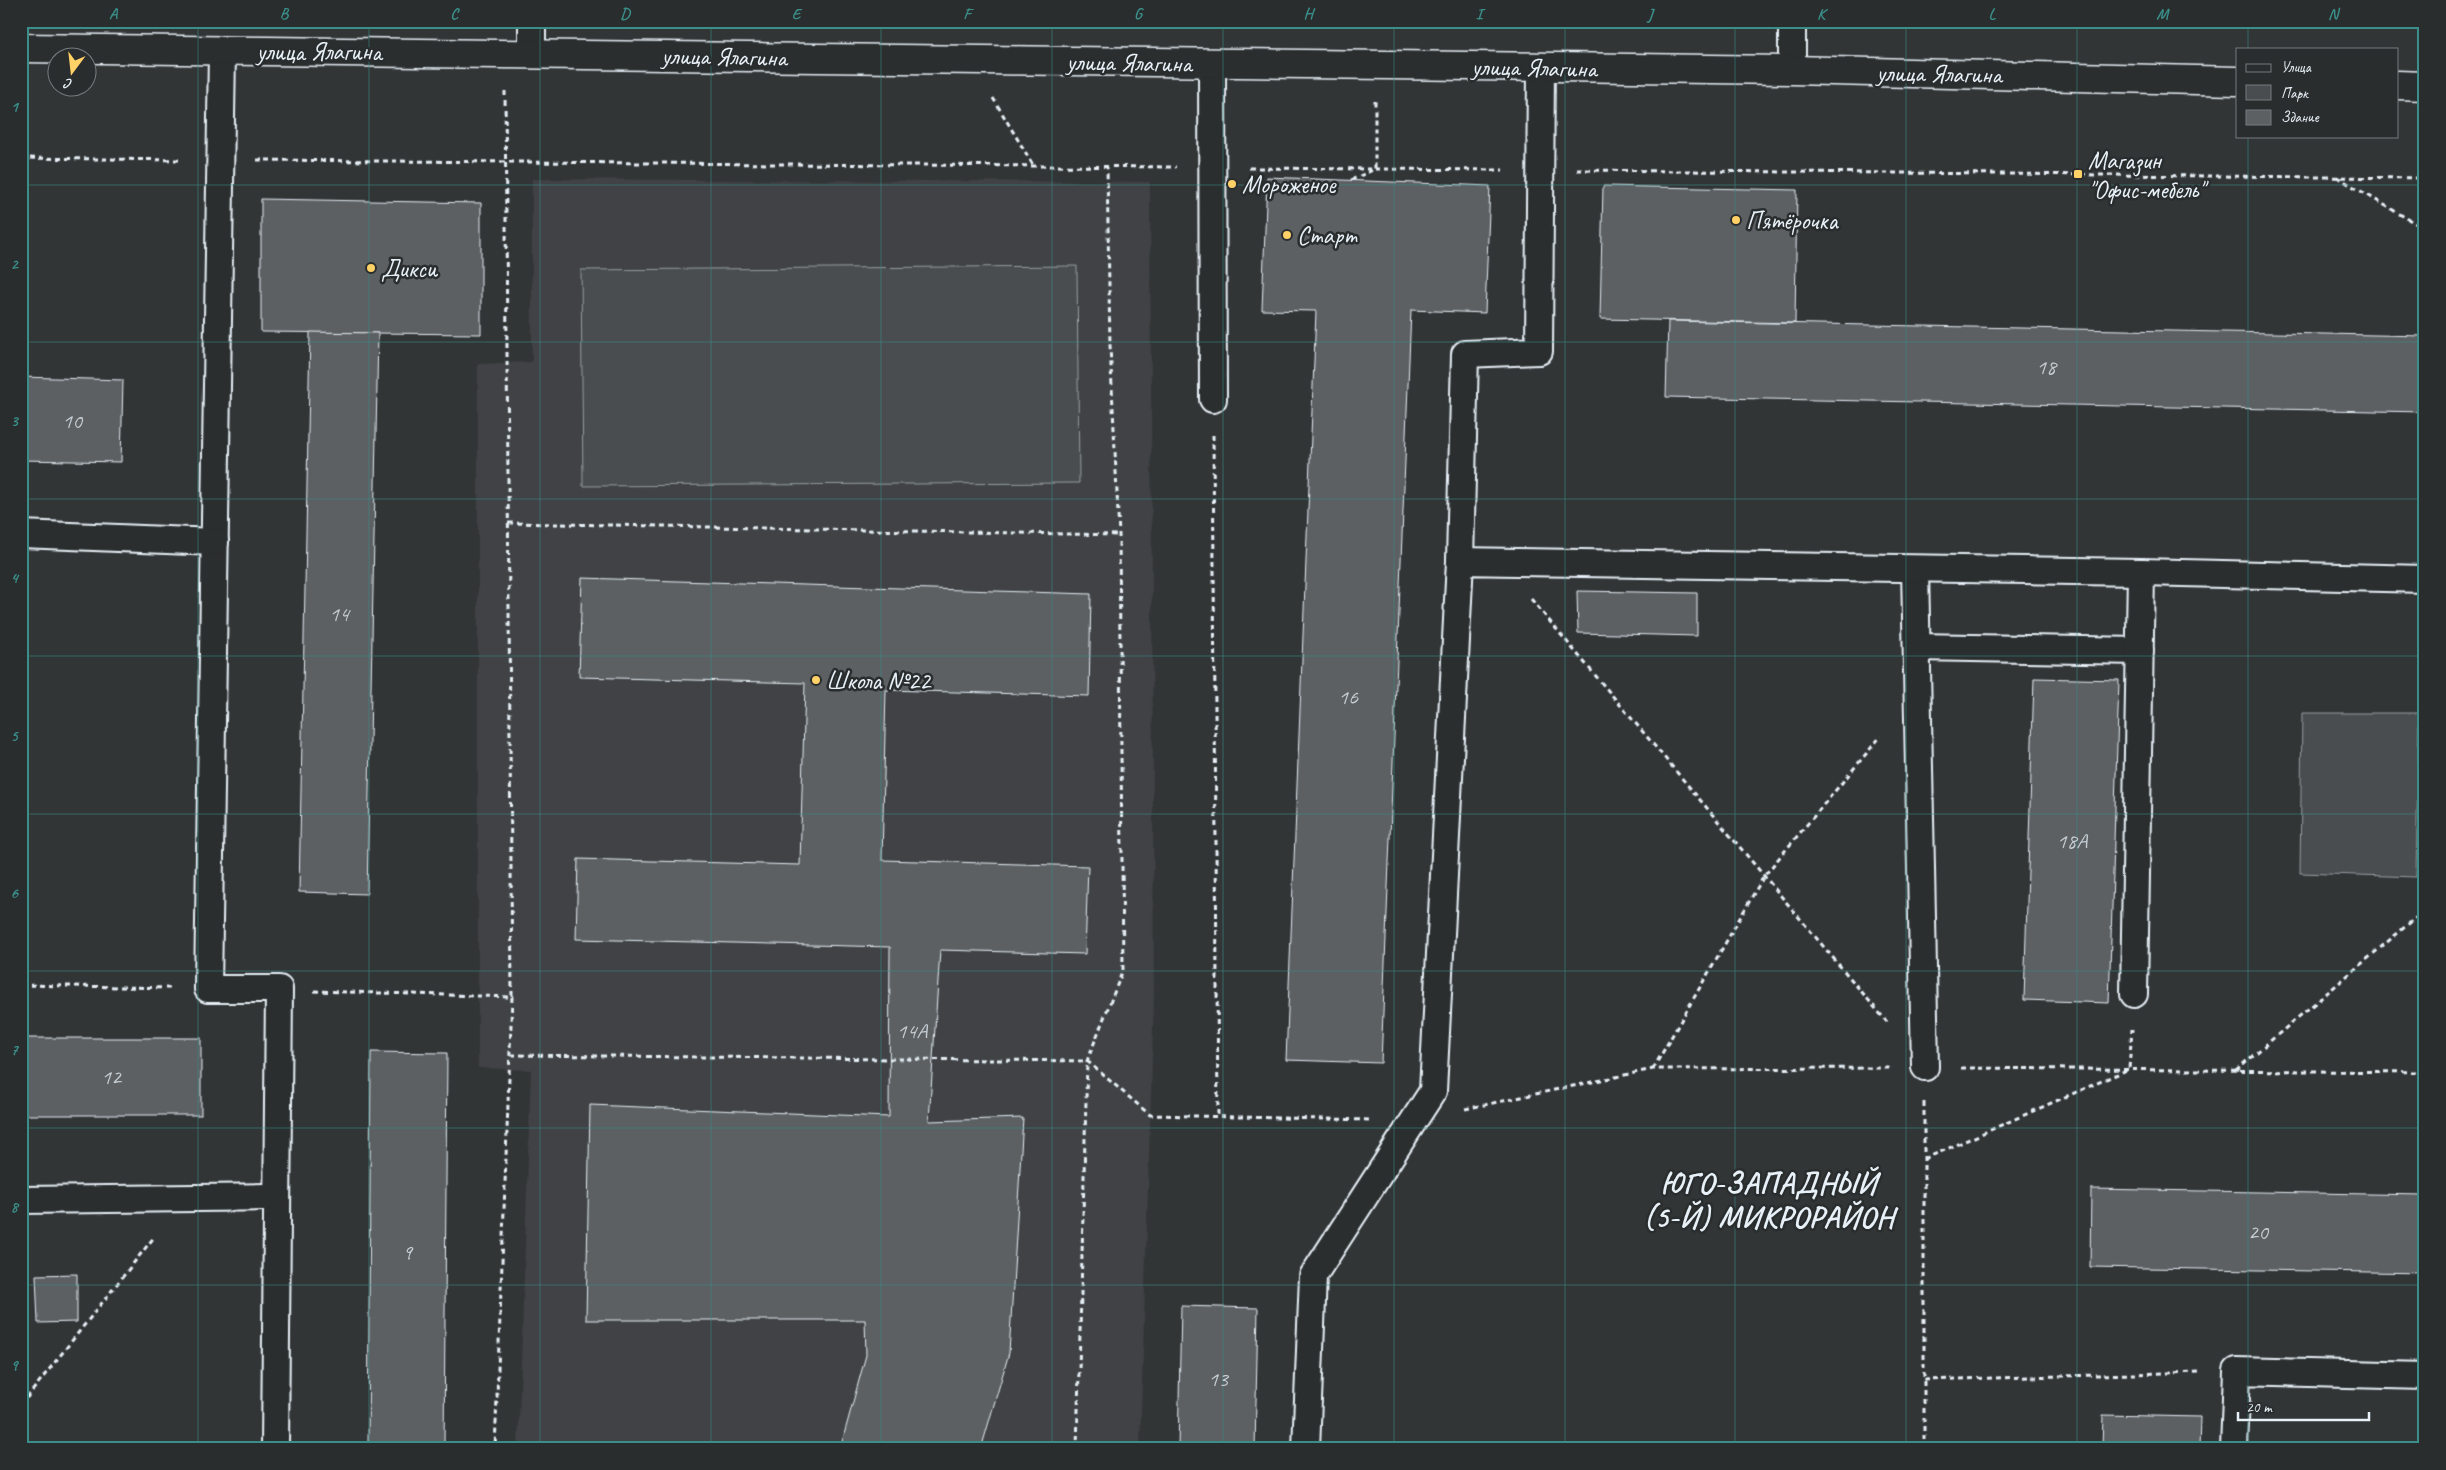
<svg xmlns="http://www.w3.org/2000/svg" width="2446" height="1470" font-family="Caveat,sans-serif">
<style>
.built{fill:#3f4244}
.green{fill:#494d4f;stroke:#989fa4}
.building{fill:#5c6063;stroke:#e8f1f8}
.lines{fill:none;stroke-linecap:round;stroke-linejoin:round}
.lane-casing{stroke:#e8f1f8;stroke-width:30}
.secondary-casing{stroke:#e8f1f8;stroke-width:31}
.path{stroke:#e8f1f8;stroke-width:3;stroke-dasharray:5 4;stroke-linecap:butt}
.lane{stroke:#2a2d2e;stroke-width:26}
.secondary{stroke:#2a2d2e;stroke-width:28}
.grid{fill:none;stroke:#3a8f8a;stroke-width:1;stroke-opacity:0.55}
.poi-dot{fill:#ffd166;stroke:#2a2d2e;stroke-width:2}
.labels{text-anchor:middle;stroke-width:5;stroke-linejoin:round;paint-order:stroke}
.number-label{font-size:22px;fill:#c5cdd3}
.street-label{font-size:25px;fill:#e8f1f8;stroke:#2a2d2e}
.poi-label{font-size:25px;fill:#e8f1f8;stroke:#2a2d2e;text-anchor:start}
.district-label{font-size:30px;font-weight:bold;letter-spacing:1px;fill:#e8f1f8;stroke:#2a2d2e}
.neatline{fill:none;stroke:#3a8f8a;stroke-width:2}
.grid-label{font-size:16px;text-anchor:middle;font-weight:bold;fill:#3a8f8a}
</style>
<rect width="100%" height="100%" fill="#323536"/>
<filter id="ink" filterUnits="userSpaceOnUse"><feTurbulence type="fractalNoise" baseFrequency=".02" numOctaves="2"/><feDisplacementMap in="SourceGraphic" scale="10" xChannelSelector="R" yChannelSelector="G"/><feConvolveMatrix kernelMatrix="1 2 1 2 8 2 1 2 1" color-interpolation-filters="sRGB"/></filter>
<g filter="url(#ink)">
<path class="built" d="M532 179 1150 182 1154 997 1140 1449H518L531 1070 478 1068V364L532 362Z"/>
<g class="green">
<path d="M1077 266 1079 483 583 486 581 270Z"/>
<path d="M2302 713H2419L2416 877 2300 873Z"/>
</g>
<g class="building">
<path d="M1267 177 1490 186 1485 313 1411 310 1381 1063 1286 1060 1316 311 1262 310Z"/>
<path d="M1603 186 1797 190 1795 323 1600 319Z"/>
<path d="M261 199 481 203V334L261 332Z"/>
<path d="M1668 321 2425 336V412L1666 397Z"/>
<path d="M310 332 378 333 367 894 299 892Z"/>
<path d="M21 377 123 380 121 462 21 460Z"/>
<path d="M582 578 1091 594 1089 696 886 690 882 860 1088 866 1085 954 940 950 929 1121 1023 1118 1009 1353 981 1449H840L866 1355 865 1320H586L590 1105 889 1117 890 947 576 939 578 859 800 865 805 683 579 677Z"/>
<path d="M1577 591 1697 593V636L1578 633Z"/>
<path d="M2034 678 2119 680 2109 1003 2024 1000Z"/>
<rect x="21" y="1038" width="180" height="77"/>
<path d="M371 1052 447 1053 444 1449H368Z"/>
<path d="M2091 1189 2425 1195V1273L2090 1267Z"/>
<path d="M77 1274V1322L38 1323 36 1275Z"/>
<path d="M1181 1306 1258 1308 1255 1449H1178Z"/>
<path d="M2103 1415 2200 1417 2199 1449H2102Z"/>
</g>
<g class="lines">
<g class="lane-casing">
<g id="lane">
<path d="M532 21V54"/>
<path d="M222 51 208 989H279L275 1449"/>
<path d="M1212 63 1213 399"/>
<path d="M1792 70V21"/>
<path d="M21 534 215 542"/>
<path d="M1460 561 1465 354 1539 351 1541 67"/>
<path d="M1915 569 1925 1067"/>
<path d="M1917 647 2140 651"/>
<path d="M2134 994 2141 572"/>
<path d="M21 1200 276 1197"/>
<path d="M1306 1449 1313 1276 1433 1091 1460 561 2141 572 2425 579"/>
<path d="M2234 1449 2237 1371 2425 1376"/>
</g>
</g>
<g class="secondary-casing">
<g id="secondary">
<path d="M21 48 1792 70 2237 81"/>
<path d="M2397 85 2425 86"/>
</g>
</g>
<g class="path">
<path d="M505 91 512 997"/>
<path d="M993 98 1033 165"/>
<path d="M21 158 183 160"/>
<path d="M257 160 1176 167"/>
<path d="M1249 168 1503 170"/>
<path d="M1577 170 2425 178"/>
<path d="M2337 177 2425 229"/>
<path d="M1351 180 1375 169V101"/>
<path d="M1213 435 1218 1117"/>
<path d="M508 523 1119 535"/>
<path d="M1531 599 1887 1022"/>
<path d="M21 985 171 988"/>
<path d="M314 991 512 997 495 1449"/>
<path d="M511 1055 1087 1061 1150 1115 1370 1120"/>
<path d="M1961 1068 2425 1072"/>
<path d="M1653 1069 1764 876 1881 736"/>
<path d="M2236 1070 2425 910"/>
<path d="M1465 1109 1653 1069 1890 1068"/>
<path d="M1924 1159 2129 1069 2132 1029"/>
<path d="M1924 1380 2201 1372"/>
<path d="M21 1405 155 1236"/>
<path d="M1077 1449 1087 1061 1123 970 1119 535 1110 345 1107 167"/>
<path d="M1924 1449V1102"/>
</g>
<use href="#lane" class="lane"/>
<use href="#secondary" class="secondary"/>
</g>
</g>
<path class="grid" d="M198 21V1449M369 21V1449M540 21V1449M711 21V1449M881 21V1449M1052 21V1449M1223 21V1449M1394 21V1449M1565 21V1449M1735 21V1449M1906 21V1449M2077 21V1449M2248 21V49M2248 136V1449M21 185H2425M21 342H2425M21 499H2425M21 656H2425M21 814H2425M21 971H2425M21 1128H2425M21 1285H2425"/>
<g class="poi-dot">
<rect x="2073" y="169" width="10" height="10" rx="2.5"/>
<circle cx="1232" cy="184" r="5"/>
<circle cx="1736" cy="220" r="5"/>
<circle cx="1287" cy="235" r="5"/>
<circle cx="371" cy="268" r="5"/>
<circle cx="816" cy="680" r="5"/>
</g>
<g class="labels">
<g class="number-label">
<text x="2046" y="374">18</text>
<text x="72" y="428">10</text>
<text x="339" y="621">14</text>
<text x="1348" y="704">16</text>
<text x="2072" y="848">18А</text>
<text x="912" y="1038">14А</text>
<text x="111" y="1084">12</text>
<text x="2258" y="1239">20</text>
<text x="407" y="1259">9</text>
<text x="1218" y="1386">13</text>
</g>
<g class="street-label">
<text x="319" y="60">улица Ялагина</text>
<text transform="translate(724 56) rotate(1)" y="9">улица Ялагина</text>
<text transform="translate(1129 62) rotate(1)" y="9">улица Ялагина</text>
<text transform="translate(1534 67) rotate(1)" y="9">улица Ялагина</text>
<text transform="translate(1939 73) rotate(1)" y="9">улица Ялагина</text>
</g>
<g class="poi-label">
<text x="2088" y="169">Магазин<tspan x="2088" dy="29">"Офис-мебель"</tspan></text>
<text x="1242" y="193">Мороженое</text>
<text x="1746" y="229">Пятёрочка</text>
<text x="1297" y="244">Старт</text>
<text x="381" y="277">Дикси</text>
<text x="826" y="689">Школа №22</text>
</g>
<g class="district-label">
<text x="1769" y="1193">ЮГО-ЗАПАДНЫЙ<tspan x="1769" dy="34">(5-Й) МИКРОРАЙОН</tspan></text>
</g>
</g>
<rect width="2446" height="1470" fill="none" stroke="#2a2d2e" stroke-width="55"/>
<rect x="2236" y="48" width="162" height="90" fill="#2a2d2e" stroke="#767b7f"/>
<rect x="2246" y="64" width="25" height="8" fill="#2a2d2e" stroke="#767b7f"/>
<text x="2281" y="72" font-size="15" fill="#e8f1f8">Улица</text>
<rect x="2246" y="85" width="25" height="15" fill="#494d4f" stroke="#767b7f"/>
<text x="2281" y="98" font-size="15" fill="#e8f1f8">Парк</text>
<rect x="2246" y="110" width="25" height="15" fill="#5c6063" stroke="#767b7f"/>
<text x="2281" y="122" font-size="15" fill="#e8f1f8">Здание</text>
<g transform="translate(72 72) rotate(195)"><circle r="24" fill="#2a2d2e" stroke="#767b7f"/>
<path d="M0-4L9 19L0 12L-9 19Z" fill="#ffd166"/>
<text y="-8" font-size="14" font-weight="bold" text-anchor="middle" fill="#e8f1f8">С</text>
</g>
<path d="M2238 1412v8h131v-8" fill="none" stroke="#e8f1f8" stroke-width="2.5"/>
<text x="2246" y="1412" font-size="15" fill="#e8f1f8" stroke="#2a2d2e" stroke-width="4" paint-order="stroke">20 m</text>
<rect x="28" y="28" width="2390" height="1414" class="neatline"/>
<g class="grid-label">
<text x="113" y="19">A</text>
<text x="284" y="19">B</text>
<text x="454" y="19">C</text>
<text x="625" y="19">D</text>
<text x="796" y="19">E</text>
<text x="967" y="19">F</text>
<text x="1138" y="19">G</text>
<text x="1308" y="19">H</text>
<text x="1479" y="19">I</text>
<text x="1650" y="19">J</text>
<text x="1821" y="19">K</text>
<text x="1992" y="19">L</text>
<text x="2162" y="19">M</text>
<text x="2333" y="19">N</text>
<text x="14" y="112">1</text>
<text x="14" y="269">2</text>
<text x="14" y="426">3</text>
<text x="14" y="583">4</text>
<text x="14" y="741">5</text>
<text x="14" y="898">6</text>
<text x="14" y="1055">7</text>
<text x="14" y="1212">8</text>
<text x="14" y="1370">9</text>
</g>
</svg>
